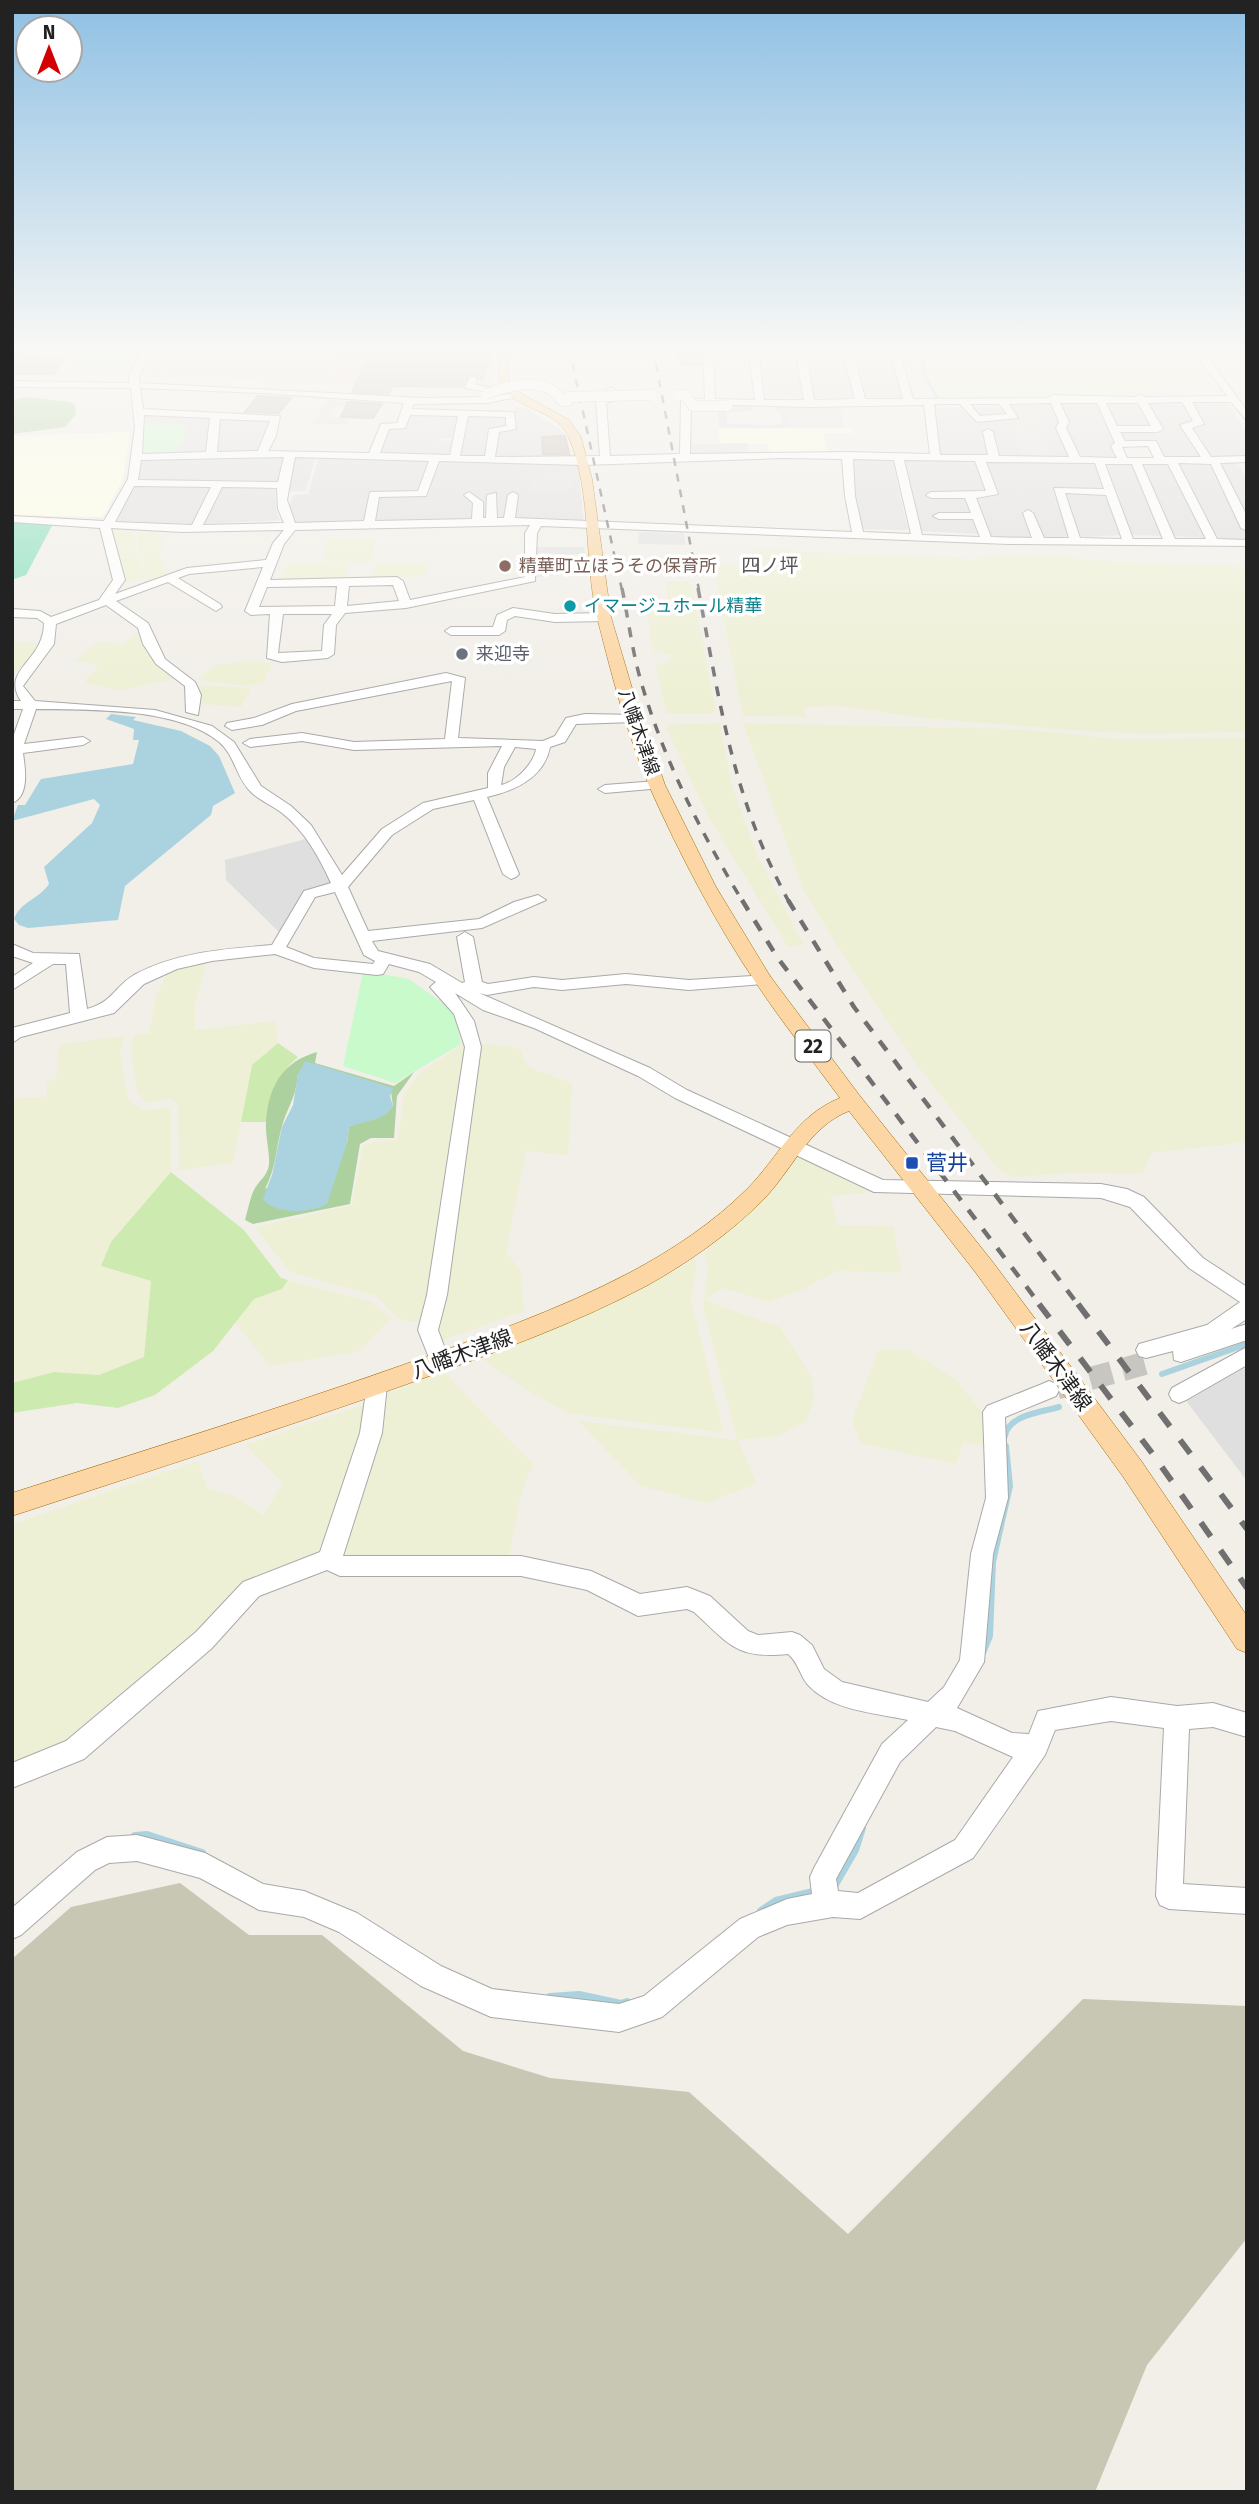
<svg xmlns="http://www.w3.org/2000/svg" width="1259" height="2504" font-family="'Fira Sans','Noto Sans JP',sans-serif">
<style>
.residential{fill:#e0dfdf}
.commercial{fill:#f2dad9}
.education{fill:#ffffe5}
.construction{fill:#c7c7b4}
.farmland{fill:#eef0d5}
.grass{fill:#cdebb0}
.forest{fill:#add19e;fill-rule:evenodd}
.park{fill:#c8facc}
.pitch{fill:#88e0be}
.parking{fill:#e2e2e2}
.plaza{fill:#dddde8}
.water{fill:#aad3df}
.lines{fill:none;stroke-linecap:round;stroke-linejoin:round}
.stream-far2{stroke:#aad3df;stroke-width:2.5}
.stream-far1{stroke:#aad3df;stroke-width:6}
.stream{stroke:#aad3df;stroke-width:8}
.building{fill:#c7bfb8;stroke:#c4b6ab;stroke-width:2}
.minor-tunnel{stroke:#c8c6c1;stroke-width:23;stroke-dasharray:23 11;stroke-linecap:butt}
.minor-casing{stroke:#a9a9a9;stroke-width:2}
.major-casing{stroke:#a06b00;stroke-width:1}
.minor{fill:#fff;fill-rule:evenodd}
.major{fill:#fcd6a4;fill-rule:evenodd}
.rail-far3{stroke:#707070;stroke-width:2.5;stroke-dasharray:8 8;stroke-linecap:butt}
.rail-far2{stroke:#707070;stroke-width:3.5;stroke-dasharray:10 10;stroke-linecap:butt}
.rail-far1{stroke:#707070;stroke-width:4.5;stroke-dasharray:12 12;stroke-linecap:butt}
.rail{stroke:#707070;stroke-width:6;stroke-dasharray:17 17;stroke-linecap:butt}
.minor-bridge-casing{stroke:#a9a9a9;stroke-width:11;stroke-linecap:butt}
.minor-bridge{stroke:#fff;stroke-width:10}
.education-dot{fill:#8d6e63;stroke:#fff;stroke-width:2.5}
.culture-dot{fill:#0f9aa8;stroke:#fff;stroke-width:2.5}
.worship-dot{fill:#6b7280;stroke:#fff;stroke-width:2.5}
.transit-dot{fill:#1a4fb4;stroke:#fff;stroke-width:2.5}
.labels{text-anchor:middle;stroke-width:7;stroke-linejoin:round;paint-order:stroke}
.far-education-label{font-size:18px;fill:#785e54;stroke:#fff;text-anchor:start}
.far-culture-label{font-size:18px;fill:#0d838f;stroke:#fff;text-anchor:start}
.far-worship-label{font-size:18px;fill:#5b616d;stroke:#fff;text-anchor:start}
.far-street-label{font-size:18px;fill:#222;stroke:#fff}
.far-neighbourhood-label{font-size:19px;fill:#555;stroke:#fff}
.shield{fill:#fff;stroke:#646464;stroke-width:2}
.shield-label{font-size:19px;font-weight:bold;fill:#222}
.transit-label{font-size:21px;fill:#164399;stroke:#fff;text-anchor:start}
.street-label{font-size:21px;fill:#222;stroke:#fff}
</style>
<rect width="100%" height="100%" fill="#f2efe9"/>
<g class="residential">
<path d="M758 348H796L804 398 764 397Z"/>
<path d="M803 348 845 351 856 397 812 398Z"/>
<path d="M886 350 891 352 903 398 865 397 854 352Z"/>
<path d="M1136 402 1141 404 1153 425 1116 426 1105 405Z"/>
<path d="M1095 403 1099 405 1117 442 1118 457 1112 459 939 454 935 408Z"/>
<path d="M1146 403 1185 405 1195 421 1181 424 1203 457H1163L1155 442H1124L1116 430H1161Z"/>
<path d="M1196 403 1228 404 1247 433V457L1211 456 1191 428 1204 425 1192 405Z"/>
<path d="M516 406 527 409 560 429 566 436 572 457H460L467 416 509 415 512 429Z"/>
<path d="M149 414 210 417 207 452 148 455 143 415Z"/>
<path d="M406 414 459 416 454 438 434 440 456 441 455 456H376L386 427H403Z"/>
<path d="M219 418 268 419 271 421 257 451 216 452Z"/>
<path d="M281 456 285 458 278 481 272 483 137 479 141 460 146 459Z"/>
<path d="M295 457 315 459 306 491H286Z"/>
<path d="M850 457 892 458 908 530 862 529 853 490Z"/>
<path d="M318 459 382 458 431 459 420 491 370 492 364 523H294L287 514 293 495 308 494Z"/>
<path d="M438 459 578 464 584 522 375 523 379 496 424 495Z"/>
<path d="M902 459 976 462 987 492H965L979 534 920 531Z"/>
<path d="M1236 461 1247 478V508L1240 507 1218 462Z"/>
<path d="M985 462H1094L1105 490 1054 489 1070 535 1066 537H994L990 535 975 499 998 496Z"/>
<path d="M1211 462 1247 535 1246 540 1214 538 1177 463Z"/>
<path d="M1103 463H1132L1164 536 1130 535Z"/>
<path d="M1139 463H1171L1207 538 1171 536Z"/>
<path d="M138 485 206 486 210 489 192 524 116 521 133 487Z"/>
<path d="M226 487 275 489 277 515 281 520 203 524 221 488Z"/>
<path d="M1064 492 1107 494 1122 535 1083 537 1077 534Z"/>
<path d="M306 839 324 862 334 884 305 892 281 934 226 880 225 860Z"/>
<path d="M1247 1359V1481L1184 1398Z"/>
</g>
<path class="commercial" d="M155 348 494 351 487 371 494 389 148 376 143 374Z"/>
<g class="education">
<path d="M719 428H852L853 433H824L827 453 770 455 768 444H720Z"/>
<path d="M130 432 123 479 103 517 12 515V436Z"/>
</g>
<path class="construction" d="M180 1883 249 1935H322L463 2051 550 2078 689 2092 848 2234 1083 1999 1247 2006V2238L1147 2365 1095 2492H12V1959L71 1907Z"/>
<g class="farmland">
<path d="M920 348H1189L1211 382H1188V387H1167V392L937 398Z"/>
<path d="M111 530H135L136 550 146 578 122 584Z"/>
<path d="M141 530 158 531 162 542 160 558 170 575 151 582 148 577 138 550V531Z"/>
<path d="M326 539H375L373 562H324Z"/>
<path d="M751 549 973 559 995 555H1053L1100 561 1247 567V732L1151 734 1096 732 924 718 839 706 804 707 806 717 743 716 713 564 747 565Z"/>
<path d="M287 564H348L344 579 280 581Z"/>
<path d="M377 564H428L425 576 372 579Z"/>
<path d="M665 581H691L716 713H666L656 664 667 663 672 655 653 651 646 599H668Z"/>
<path d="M139 632 156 661 178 678 121 690 84 683 100 665 75 661 99 641 122 645Z"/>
<path d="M12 642 42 643 39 653 12 675Z"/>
<path d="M256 660 272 665 263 683 245 686 198 680 214 665Z"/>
<path d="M199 685 248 688 250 690 241 707 202 704Z"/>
<path d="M720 723 731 782 756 853 804 945 788 947 709 818 665 725Z"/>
<path d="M743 723 1016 729 1120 739 1247 738V1142L1152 1153 1142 1174 1072 1173 1014 1177 1000 1171 920 1069 845 958 803 889Z"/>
<path d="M207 960 195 1005V1030L276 1021 278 1043 252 1065 233 1163 179 1170 178 1104 170 1099 146 1103 137 1091 131 1050 134 1035 149 1033 156 996 170 968Z"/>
<path d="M125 1036 120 1053 128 1099 143 1111 167 1107 171 1112V1172L111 1242 101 1267 151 1281 144 1357 99 1375 54 1372 12 1383V1099L47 1096V1081L56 1079 59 1044Z"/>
<path d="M467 1041 426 1320 421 1323 399 1319 376 1296 290 1272 255 1227 352 1205 363 1146 373 1142 398 1140 404 1094 420 1073Z"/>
<path d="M478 1042 520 1049 528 1067 572 1083 568 1155 526 1151 506 1251 521 1272 524 1311 441 1341 437 1320Z"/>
<path d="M795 1158H809L880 1191 831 1196 837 1225 893 1226 902 1273 837 1271 804 1289 768 1302 723 1288 704 1300 780 1327 812 1378 814 1399 806 1421 779 1436 738 1440 757 1484 706 1503 641 1486 578 1421 737 1440 703 1306 708 1268 704 1253 765 1196Z"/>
<path d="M694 1258 697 1266 691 1299 723 1430 720 1432 570 1414 530 1392 485 1361 486 1355 677 1270Z"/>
<path d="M288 1280 371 1302 392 1318 360 1351 270 1366 234 1321 254 1299 282 1289Z"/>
<path d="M878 1350H908L955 1379 982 1412 986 1446 963 1442 956 1464 862 1444 852 1421Z"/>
<path d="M444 1372 533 1464 521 1495 508 1563 346 1560 331 1555 383 1395Z"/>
<path d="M369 1403 329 1532 317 1553 246 1583 191 1641 65 1743 12 1768V1524L198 1461 207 1488 234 1496 263 1515 283 1483 245 1445Z"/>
</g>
<g class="grass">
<path d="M278 1043 298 1057C276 1075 272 1096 266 1122H241L252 1065Z"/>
<path d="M171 1172 244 1230 281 1278 288 1280 282 1289 254 1299 213 1351 155 1395 118 1408 77 1403 12 1413V1383L54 1372 99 1375 144 1357 151 1281 101 1266 111 1242Z"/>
</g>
<g class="forest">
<path d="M27 397 70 402 75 405 76 414 65 427 12 434V400Z"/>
<path d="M317 1052 315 1063 394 1086 414 1072 397 1096 394 1138H371L360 1144 350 1204 253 1224 245 1220C248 1210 250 1197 255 1188 260 1180 267 1176 269 1165 270 1151 265 1136 266 1121 269 1086 282 1062 317 1052ZM298 1074 391 1092 393 1106 349 1127 347 1143 265 1189C276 1168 276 1148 282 1126 288 1106 296 1098 298 1074Z"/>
</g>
<g class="park">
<path d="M79 348H139L131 365 67 364Z"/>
<path d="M144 424 188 425 176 455 142 454Z"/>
<path d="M371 972 409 979 455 1012 461 1044 395 1083 343 1066 363 973Z"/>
</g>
<path class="pitch" d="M12 522H54L26 575 14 579 12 611Z"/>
<g class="parking">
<path d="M167 348 339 349 334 360H340L335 372H327L324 378 314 383 146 373 160 349Z"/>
<path d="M760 371H779L784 399 764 398Z"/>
<path d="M328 400 368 402 365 407 337 406 330 417 349 419 347 424H312Z"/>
<path d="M786 408H840L844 428H787Z"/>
<path d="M1034 422 1053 458H1024L1008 424Z"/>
<path d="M748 443 749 455 689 456 686 444Z"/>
<path d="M548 475H580V481H570V488H564V492L529 489 531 477Z"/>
<path d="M639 532 684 533 686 545 638 544Z"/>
<path d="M536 547H584L585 554 556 555 557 575 536 577Z"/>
</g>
<path class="plaza" d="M735 404 750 406 754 411 727 412V424L778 425 782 424V415L773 408 786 406 787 428H719L718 409 688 405Z"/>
<g class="water">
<path d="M111 714 136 717 133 720 181 731 210 746 219 756 235 793 213 806 211 815 125 886 118 920 28 928 19 925 14 919C20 902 39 899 49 884L44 867 92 823 100 805 94 799 12 821 18 805H25L41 779 133 764 139 740H133L134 729 106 719Z"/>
<path d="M305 1061 393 1088 390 1096 393 1106C386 1121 363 1121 349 1127L347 1143 327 1204C311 1213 275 1215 263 1199L272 1175 282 1127 293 1105 298 1074Z"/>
</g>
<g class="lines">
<path class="stream-far2" d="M919 348 926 378 937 398 934 411"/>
<g class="stream-far1">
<path d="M1162 1374 1247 1344"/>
<path d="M1005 1436C1008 1415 1042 1412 1059 1407"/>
<path d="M983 1653 990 1636 993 1562 1010 1486 1006 1446"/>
</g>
<g class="stream">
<path d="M135 1836 147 1835 202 1853"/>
<path d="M833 1888 855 1850 862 1828"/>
<path d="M761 1911 776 1901 817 1891"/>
<path d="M550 1997 579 1995 621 2004 627 2002"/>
</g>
</g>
<g class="building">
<path d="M12 348H38L29 359H65L53 374H17L12 378Z"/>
<path d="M675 348H700L701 365H682Z"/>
<path d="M372 349 491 351 482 380 470 374 463 387 393 386 388 394 352 392Z"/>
<path d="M258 396 291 398 279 413 245 412Z"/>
<path d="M348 402 382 404 373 418 341 417Z"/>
<path d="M565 436 569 454H543L542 437Z"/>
</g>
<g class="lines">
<path class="minor-tunnel" d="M1057 1388 1153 1361"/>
<g class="minor-casing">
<g id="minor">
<path d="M142 348H152L139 377V383L423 398 486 397 482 391 465 388 470 377H476V385L492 388 486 397 518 393 523 396 487 403 414 404 412 409 514 412 516 429 499 432 495 457 600 456 596 401 606 398V390L611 387 616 390V400L606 403 610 456 680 454 681 401 686 398 705 399 703 348H713L715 399 755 400 748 348H758L764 400H804L795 348H805L814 400 855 399 842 348H899L913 399 1048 398 1053 395 1135 397 1140 394 1145 397 1227 396 1192 348H1247V353L1204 352 1247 411V421L1231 402H1192L1204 424 1192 428 1211 457 1247 456V462L1220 463 1247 516V531L1241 528 1211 464 1178 463 1217 539 1247 540V546L1009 544 541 526 537 533 535 581 406 608 345 613 336 625 334 654 328 658 282 662 267 658 270 614 251 615 245 611 263 567 189 574 178 578 220 604 222 607 216 611 168 582 116 601 148 623 165 659 195 682 201 695 198 715 186 712 185 686 156 664 143 644 138 628 106 605 56 624 54 644 23 686 35 701 155 710 212 726 234 742 261 786 291 806 311 825 342 875 382 829 423 803 488 788V773L502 746 354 750 302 741 250 747 243 743 250 739 302 733 354 742 445 739 452 681 296 711 262 725 232 730 225 726 227 723 254 718 292 704 446 673 465 678 458 738 543 741 555 736 566 718 585 714 639 715 641 718 634 722 576 724 565 742 550 747C544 779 513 791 487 797L519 874 516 877 511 879 503 874 474 800 433 809 392 835 348 887 368 931 479 919 514 902 538 895 546 900 482 928 372 941 378 951 430 964 462 983 465 982 457 937 465 932 473 937 482 982 488 984 534 977 562 980 626 974 689 980 769 975 771 979 763 984 689 990 626 984 562 990 534 987 487 995 479 993 650 1068 687 1090 883 1180 1101 1184 1127 1189 1144 1197 1203 1258 1247 1287V1319L1231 1329 1247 1324V1340L1181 1362 1174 1360 1173 1351 1146 1358 1139 1356 1136 1350 1139 1344 1207 1325 1240 1302 1189 1268 1130 1207 1101 1198 874 1192 675 1098 638 1076 534 1028 483 1010 455 993 474 1021 481 1047 447 1295 438 1330 450 1362 447 1368 440 1370 433 1368 418 1330 427 1295 465 1047 454 1014 430 987 436 982 419 972 389 964 383 974 377 975 314 968 275 954 212 961 177 969 144 984 114 1013 21 1037 12 1043V1028L70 1013 66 964H53L12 990V977L33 963 12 956V944L33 953 79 954 87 1009C113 1002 114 987 134 975 176 952 226 949 272 945L304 891 331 883C319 857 305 831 282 813 272 805 260 801 251 792 236 778 235 755 219 742 177 707 89 710 36 709L24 744 83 737 90 741 83 745 23 753C25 768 30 796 12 803V740L23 709H12V701H21C0 669 44 662 44 623L37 618 12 617V609L40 611 51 617 99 600 113 580 100 528 12 522V516L104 521 128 479 135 427 131 388 12 387V381L130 383 129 377ZM853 352H891L903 399H865ZM140 388 263 393 404 403 397 423 381 424 369 453 268 451 276 436 280 416 143 409ZM1182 402 1193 421 1180 425 1201 457H1164L1156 441H1125L1120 432H1158L1163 429 1148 403ZM1051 403 1059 422 1056 428 1069 457 999 456 993 432 988 429 983 432 988 455H940L934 404H960L977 422 1018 418 1009 404ZM1060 403H1097L1115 443 1111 446 1117 458 1080 457 1066 428 1069 422ZM1106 403H1138L1151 426H1117ZM691 404 810 407 924 405 930 454 847 452 690 454ZM970 404H999L1007 414 980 416ZM144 415 210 418 206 452 142 454ZM410 415 458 416 450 455 380 453 389 429 405 428ZM468 416 506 417V426L489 429 485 456H460ZM220 419 270 421 258 451 217 452ZM1148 446 1154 458H1127L1122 447ZM284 457 278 482 138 480 141 460ZM295 457 429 461 418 491 370 492 364 521 295 523 287 500ZM782 458 842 459 845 496 852 532 515 518 518 495 513 492 508 495 504 518H497L496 493 487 495 486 518H483V502L469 492 464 495 473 503 472 519 375 521 379 497 426 496 439 461 584 465ZM853 459 894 460 911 534 863 532 855 496ZM904 460 975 461 986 491 931 492 926 495 931 498H965L971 513H939L933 516 939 519H973L980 537 922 535ZM986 462 1095 463 1104 489 1054 488 1069 538H1044L1033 513 1028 510 1023 513 1032 538 991 537 976 498 998 494ZM1105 464H1132L1163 539H1133ZM1142 464H1168L1206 539H1175ZM134 486 211 487 192 525 115 522ZM222 487 277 488 278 509 284 523 203 525ZM1065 493 1106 495 1122 539 1080 538ZM530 525 525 533V577L410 600 403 581 397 577 270 580 284 544 295 530ZM111 528 182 532 284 530 273 543 266 560 187 568 115 594 125 580ZM393 585 399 601 347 606 349 586ZM337 586 335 606 259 607 267 587ZM283 614H332L324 625 322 651 278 653ZM515 747 536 749C534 763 516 782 501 785L504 767ZM335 892 364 955 375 961 373 964 314 958 286 947 315 897Z"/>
<path d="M513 608 555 614 604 613 610 617 604 621 555 622 515 616 507 620 505 631 499 635H451L445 631 451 627H493L497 615Z"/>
<path d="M657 781 664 785 662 788 605 793 598 789 605 785Z"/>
<path d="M1247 1347V1365L1186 1400 1179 1403 1172 1400 1169 1394 1172 1388Z"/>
<path d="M377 1376 384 1379 387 1385 382 1433 343 1556H521L591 1571 640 1594 687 1587 710 1596 748 1631 758 1635 792 1632 800 1635 812 1645 824 1669 842 1682 928 1702 944 1687 960 1660 971 1554 986 1498 983 1412 987 1406 1042 1384 1049 1381 1056 1384 1059 1390 1056 1396 1005 1417 1008 1498 993 1554 984 1662 957 1708 1012 1733 1029 1734 1038 1711 1111 1697 1177 1706 1213 1703 1247 1713V1737L1213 1727 1189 1729 1183 1884 1247 1888V1914L1169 1909 1160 1905 1156 1896 1164 1728 1111 1721 1055 1730 1045 1755 973 1858 860 1919 833 1917 787 1925 758 1937 662 2017 619 2032 491 2017 421 1986 339 1932 304 1917 259 1910 200 1878 137 1861 109 1863 95 1870 21 1935 12 1939V1908L77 1852 107 1837 137 1835 205 1853 263 1884 304 1891 357 1913 441 1966 492 1989 619 2004 644 1996 740 1919 787 1899 812 1894 810 1877 814 1868 882 1744 908 1720C876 1713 833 1711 809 1686 800 1677 799 1663 788 1654 736 1659 730 1645 694 1612L687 1609 638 1616 587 1590 521 1576H340L327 1570 259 1596 212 1648 84 1759 12 1788V1763L66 1741 196 1632 243 1582 320 1552 360 1433 367 1385 370 1379ZM936 1727 955 1731 1013 1757 955 1840 858 1893 838 1891 836 1879 900 1762Z"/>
</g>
</g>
<g class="major-casing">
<path id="major" d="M502 348H512L507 371 510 381 522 394 569 420 581 437 592 479 611 617 632 688 665 785 716 887 770 976 860 1096 992 1261 1142 1462 1247 1616V1653L1237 1649 1124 1478 976 1273 849 1111C808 1127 792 1171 762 1201 729 1234 689 1262 648 1285 573 1325 493 1353 413 1382 281 1429 146 1472 12 1516V1493C142 1451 272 1411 400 1366 478 1338 557 1311 631 1272 672 1250 713 1223 747 1189 779 1157 795 1116 840 1098 812 1060 782 1022 756 983 715 922 680 855 650 788 627 735 612 676 598 621 583 562 593 495 569 438 552 397 483 417 502 348Z"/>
</g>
<use href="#minor" class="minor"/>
<use href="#major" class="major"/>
<g class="rail-far3">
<path d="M569 348 622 590"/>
<path d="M653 348 699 590"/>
</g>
<g class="rail-far2">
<path d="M622 588C628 618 632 649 640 678 663 759 700 831 743 902"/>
<path d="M698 588C720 703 732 797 789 902"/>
</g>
<g class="rail-far1">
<path d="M742 900 777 957 1041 1306"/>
<path d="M788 900 854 1007 1079 1306"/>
</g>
<g class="rail">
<path d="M1039 1304 1152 1453 1247 1588"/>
<path d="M1078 1304 1247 1529"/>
</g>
<g class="minor-bridge-casing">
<g id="minor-bridge">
<path d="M486 394C510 385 546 375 562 401H568V397L651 395"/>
<path d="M678 395H685L693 406H727"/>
</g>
</g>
<use href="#minor-bridge" class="minor-bridge"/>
</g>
<linearGradient id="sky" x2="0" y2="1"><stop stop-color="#8fc0e4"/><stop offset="0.5" stop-color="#f9f8f5"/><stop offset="1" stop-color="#f9f8f5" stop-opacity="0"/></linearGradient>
<rect width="1259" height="699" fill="url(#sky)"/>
<circle class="education-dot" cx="505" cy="566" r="7"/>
<circle class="culture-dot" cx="570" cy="606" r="7"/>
<circle class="worship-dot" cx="462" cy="654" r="7"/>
<rect class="transit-dot" x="905" y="1156" width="14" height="14" rx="3.5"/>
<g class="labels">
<g class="far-education-label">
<text x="519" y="572">精華町立ほうその保育所</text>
</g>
<g class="far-culture-label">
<text x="584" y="612">イマージュホール精華</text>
</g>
<g class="far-worship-label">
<text x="476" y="660">来迎寺</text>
</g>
<g class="far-street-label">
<text transform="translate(639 732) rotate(71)" y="6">八幡木津線</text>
</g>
<g class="far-neighbourhood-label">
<text x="770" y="572">四ノ坪</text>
</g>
<rect class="shield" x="795.5" y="1030.5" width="35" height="31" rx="5"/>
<g class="shield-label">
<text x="813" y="1053">22</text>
</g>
<g class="transit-label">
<text x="926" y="1170">菅井</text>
</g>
<g class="street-label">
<text transform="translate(462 1354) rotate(-20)" y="7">八幡木津線</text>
<text transform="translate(1056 1366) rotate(54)" y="7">八幡木津線</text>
</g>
</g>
<rect width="1259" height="2504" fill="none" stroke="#222222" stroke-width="28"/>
<g transform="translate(49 49)"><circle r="33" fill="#ffffff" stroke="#a7a7a7" stroke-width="2"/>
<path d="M0-5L12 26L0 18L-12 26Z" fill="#d40000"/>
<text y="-10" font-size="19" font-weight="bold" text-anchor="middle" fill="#222222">N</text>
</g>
</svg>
